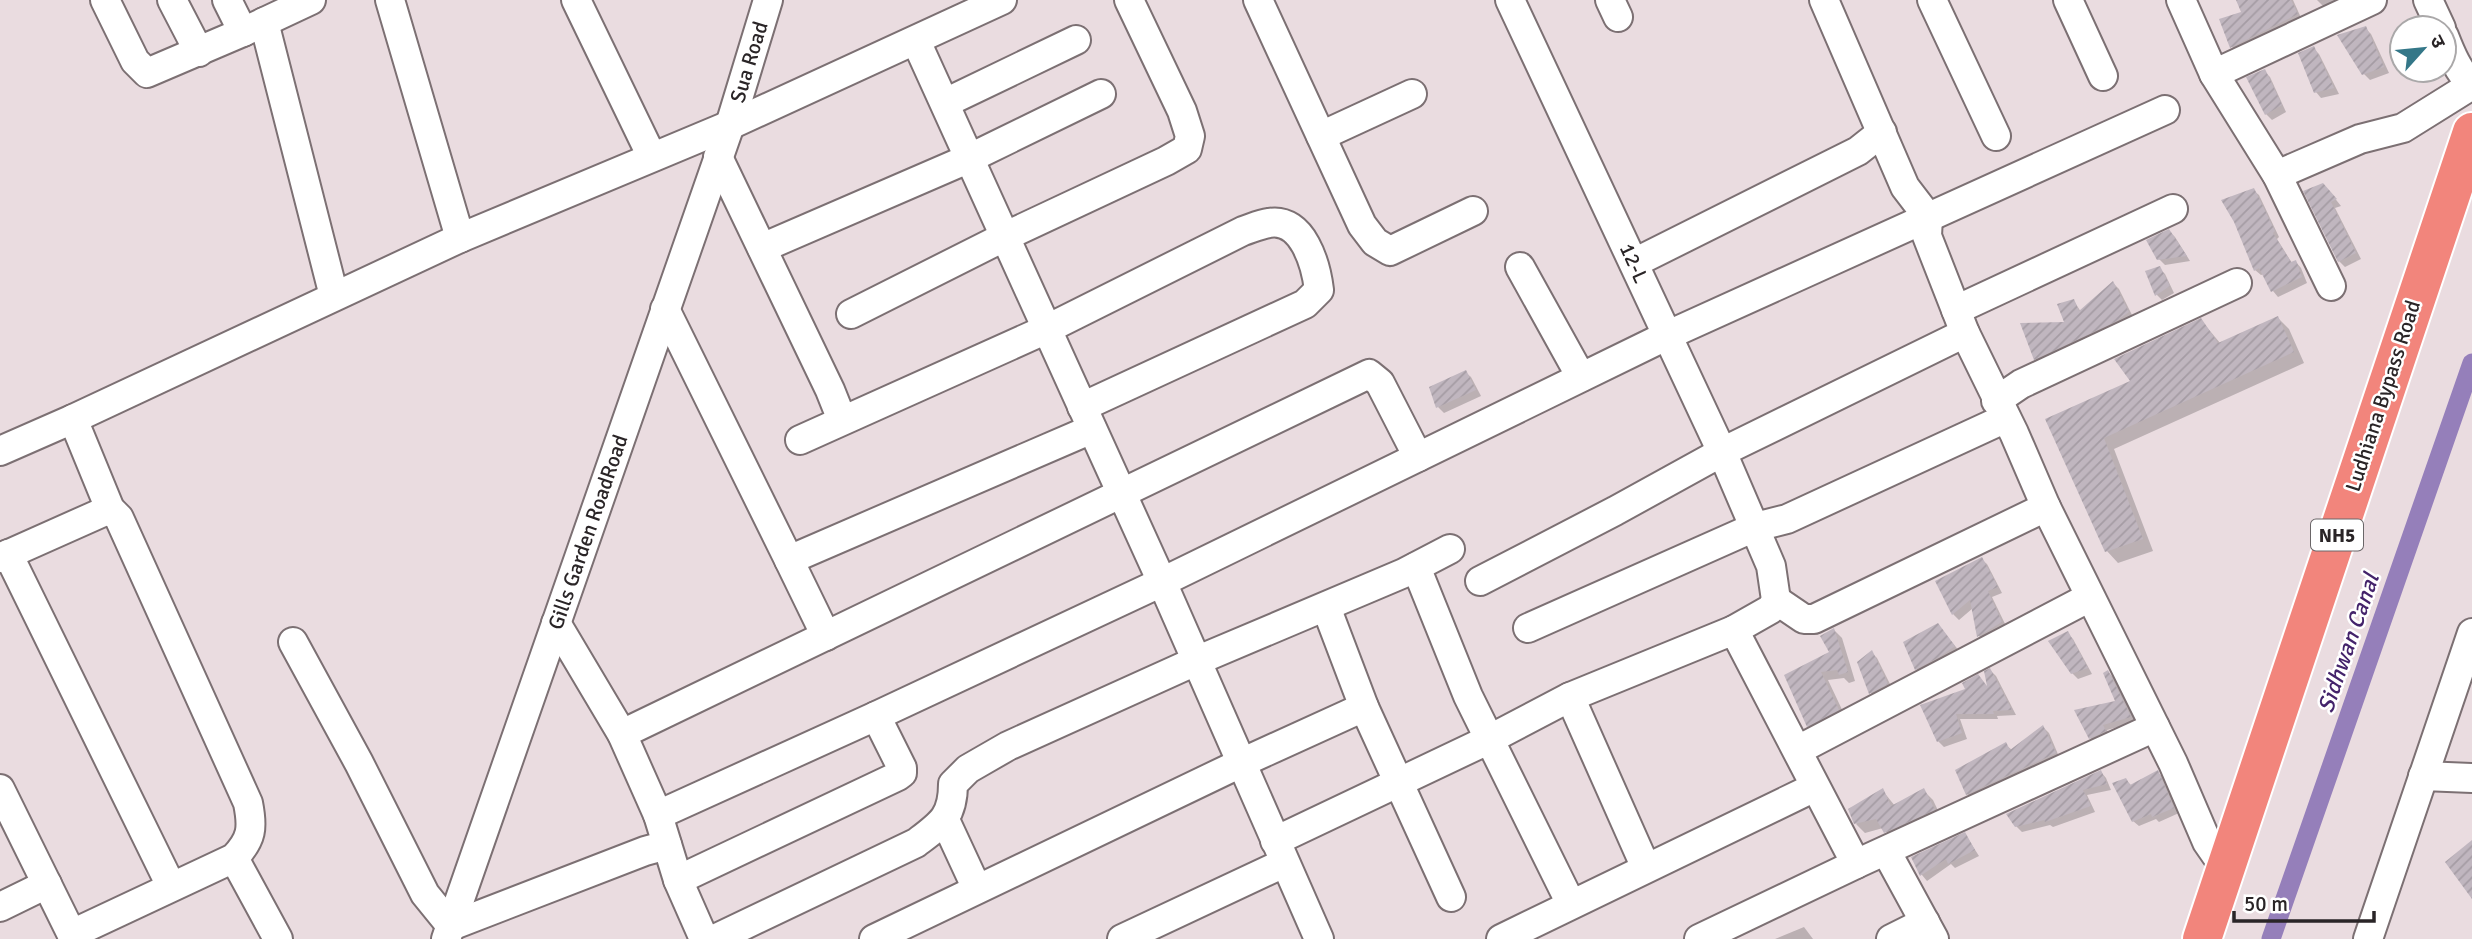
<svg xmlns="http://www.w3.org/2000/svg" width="2472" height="939" font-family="Signika,'Noto Sans Devanagari',sans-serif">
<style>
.shadow{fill:#0003}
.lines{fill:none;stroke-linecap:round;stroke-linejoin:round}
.canal{stroke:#957fba;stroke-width:19}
.building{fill:url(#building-hatch)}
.minor-casing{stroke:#7c7073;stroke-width:32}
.highway-casing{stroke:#fff;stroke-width:42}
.minor{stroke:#fff;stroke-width:28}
.highway{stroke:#f2857c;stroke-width:38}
.labels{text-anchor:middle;stroke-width:5;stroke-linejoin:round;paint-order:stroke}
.shield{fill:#fff;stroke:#6a6668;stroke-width:2}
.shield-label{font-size:19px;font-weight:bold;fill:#2a2527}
.street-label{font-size:21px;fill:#2a2527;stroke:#fff}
.water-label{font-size:23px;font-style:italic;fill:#44236b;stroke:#fff}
</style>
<defs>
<pattern id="building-hatch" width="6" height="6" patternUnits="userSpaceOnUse" patternTransform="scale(1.75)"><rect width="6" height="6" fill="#c0b6bf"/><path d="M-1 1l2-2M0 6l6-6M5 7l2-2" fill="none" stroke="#a59ca4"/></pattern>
</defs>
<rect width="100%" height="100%" fill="#eadce0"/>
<g class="shadow">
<path d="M2238 0H2293L2302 20 2237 52 2232 47 2244 13Z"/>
<path d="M2317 0H2349L2324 7Z"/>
<path d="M2365 28 2371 34 2389 73 2370 80 2364 74Z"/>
<path d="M2313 48 2319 54 2339 94 2321 98 2316 92Z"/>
<path d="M2264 71 2270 77 2286 112 2272 120 2266 114Z"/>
<path d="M2253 190 2259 195 2279 237 2277 239 2292 263 2296 262 2301 268 2307 283 2278 297 2273 291 2264 274 2261 275 2255 270Z"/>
<path d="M2329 191 2341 206 2335 208 2361 259 2345 267 2339 261 2305 192Z"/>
<path d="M2169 231 2175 237 2190 261 2165 265 2159 259Z"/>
<path d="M2159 268 2165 274 2174 293 2162 300 2157 295Z"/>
<path d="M2113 283 2119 289 2134 319 2041 364 2035 359 2067 324 2074 301 2081 312Z"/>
<path d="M2278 318 2289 329 2304 363 2114 449 2153 551 2118 563 2107 551 2047 420 2132 382 2201 320 2220 343Z"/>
<path d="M1465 372 1471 377 1481 396 1444 413 1438 407Z"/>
<path d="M1981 559 1987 564 2002 593 1992 597 2007 628 1984 641 1979 636 1973 608 1959 620 1953 614 1937 581Z"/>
<path d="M1834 630 1842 638 1855 681 1849 683 1844 678 1828 680 1846 718 1816 734 1808 726 1786 676 1831 653Z"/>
<path d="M1943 631 1960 652 1922 675 1916 669Z"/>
<path d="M2067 633 2073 639 2092 674 2078 679 2072 673Z"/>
<path d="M1872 653 1877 658 1893 690 1876 699 1871 693Z"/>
<path d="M1990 670 1996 676 2016 715 1997 716 1998 719H1960L1967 739 1944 747 1938 741 1922 706 1990 691Z"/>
<path d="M2108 672 2114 678 2136 722 2107 730 2111 737 2096 744 2090 738 2118 703Z"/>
<path d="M2043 727 2049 733 2060 759 1973 800 1967 794 1958 771 2006 745 2012 750Z"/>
<path d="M2101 772 2106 778 2111 790 2087 795 2095 812 2053 827 2050 825 2022 832 2016 826Z"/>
<path d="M2157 772 2163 777 2179 813 2159 822 2156 819 2139 826 2133 821 2126 780 2132 786Z"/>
<path d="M1883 791 1895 806 1924 791 1933 800 1942 819 1894 841 1883 828 1865 833 1856 824Z"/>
<path d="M1965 834 1979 856 1955 868 1951 864 1927 881 1922 875 1913 858Z"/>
<path d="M1804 927 1813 939H1775Z"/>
</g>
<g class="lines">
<path class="canal" d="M2271 939 2472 363"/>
</g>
<g class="building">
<path d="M2236 0H2291L2298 14 2230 48 2219 19 2241 12Z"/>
<path d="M2366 26 2384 67 2362 75 2337 35Z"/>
<path d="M2314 46 2334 88 2314 93 2298 53Z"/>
<path d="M2265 69 2282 105 2265 115 2246 77Z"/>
<path d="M2323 183 2337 199 2331 202 2356 253 2338 262 2303 191Z"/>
<path d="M2254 188 2275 231 2273 233 2291 262 2296 260 2302 277 2271 292 2259 268 2254 271 2234 222 2221 200Z"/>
<path d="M2169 229 2187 256 2157 260 2146 240Z"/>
<path d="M2160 266 2170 286 2155 296 2145 271Z"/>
<path d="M2113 281 2129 312 2115 322 2034 360 2020 323 2064 322 2057 304 2074 299 2079 311Z"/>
<path d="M2278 316 2294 352 2104 438 2143 539 2105 552 2045 419 2130 381 2114 359 2201 318 2218 343Z"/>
<path d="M1466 370 1476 390 1436 408 1429 387Z"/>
<path d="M1982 557 1998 587 1988 591 2002 622 1977 637 1970 600 1952 615 1935 581Z"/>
<path d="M1938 623 1955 646 1941 656 1915 670 1903 642Z"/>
<path d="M1834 628 1848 672 1839 675 1837 670 1821 672 1839 710 1807 727 1784 675 1829 652 1820 636Z"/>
<path d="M2068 631 2088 668 2071 674 2048 641Z"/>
<path d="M1872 650 1888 684 1869 694 1857 662Z"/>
<path d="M1990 668 2012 710 1993 711 1994 714H1956L1962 733 1937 742 1920 705 1965 689 1962 683 1978 674 1987 686 1984 671Z"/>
<path d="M2108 670 2131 717 2103 725 2106 731 2089 739 2074 710 2115 701 2103 673Z"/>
<path d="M2043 725 2056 753 1966 795 1955 770 2006 742 2010 750Z"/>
<path d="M2101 770 2107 784 2083 790 2091 806 2045 822 2044 820 2015 827 2006 814Z"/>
<path d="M2158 770 2174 808 2152 817 2151 814 2132 822 2112 783 2126 778 2130 785Z"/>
<path d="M1883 788 1891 806 1924 788 1935 810 1884 833 1876 819 1854 824 1848 809Z"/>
<path d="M1965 832 1975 850 1948 864 1946 859 1920 876 1911 857Z"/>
<path d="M2472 840V899L2445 862Z"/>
</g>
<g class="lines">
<g class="minor-casing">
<g id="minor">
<path d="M105 0 135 61 147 73 243 32 311 0"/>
<path d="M172 0 199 52"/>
<path d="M227 0 243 32"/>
<path d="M390 0 460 238"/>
<path d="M576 0 652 157"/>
<path d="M1258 0 1362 225 1375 242 1390 251 1473 211"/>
<path d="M1510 0 1722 452 1771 566 1776 600 1771 609 1734 630"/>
<path d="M1610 0 1618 17"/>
<path d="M1932 0 1996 136"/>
<path d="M2068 0 2103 76"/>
<path d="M2181 0 2214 74 2277 175 2331 286"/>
<path d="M2428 0 2441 28"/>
<path d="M264 22 334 296"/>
<path d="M2444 36C2451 54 2458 71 2472 85"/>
<path d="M916 41 1162 582 1319 939"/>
<path d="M2214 74 2372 0"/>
<path d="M945 103 1076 40"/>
<path d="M1321 136 1412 94"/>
<path d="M718 157 830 390 842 420"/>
<path d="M2277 175 2360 139 2403 128 2472 85"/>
<path d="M762 248 970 158 1101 94"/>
<path d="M1634 263 1858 151 1882 132"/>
<path d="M1520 267 1581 377"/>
<path d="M665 309 789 560"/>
<path d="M1956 310 2173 209"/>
<path d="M851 314 1006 236 1166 161 1187 149 1190 136 1182 111 1129 0"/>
<path d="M1965 333 2014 433 2046 507 2173 763 2207 842 2216 855 2227 865"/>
<path d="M1996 401 2021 384 2237 283"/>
<path d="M800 440 1047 329 1243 231C1252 228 1261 224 1269 223 1303 217 1316 265 1319 290L1305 304 1082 407"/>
<path d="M0 451 73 419 460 238 730 125 1002 0"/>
<path d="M8 554 171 886"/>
<path d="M0 558 110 509"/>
<path d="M1416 567 1468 696 1571 904"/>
<path d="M1480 581 1615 511 1722 452 1965 333 1927 236 1928 217 1905 187 1824 0"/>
<path d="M1776 600 1804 619H1814L2046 507"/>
<path d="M1326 607 1364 707 1451 897"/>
<path d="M556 623 622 734 658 815"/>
<path d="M1528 628 1755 527 1787 519 2006 418"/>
<path d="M826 636 789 560 1092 429"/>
<path d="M293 642 359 763 425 894 451 926 645 851 667 845"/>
<path d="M1570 697 1646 868"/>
<path d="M622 734 1369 374 1380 383 1418 457"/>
<path d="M1798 750 2090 597"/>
<path d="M2423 776 2472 778"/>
<path d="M0 789 74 939"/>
<path d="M945 820 977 889"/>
<path d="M1275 841 1490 739 1570 697 1734 630 1856 864 1699 939"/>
<path d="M1886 851 1934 939"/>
<path d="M234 858 278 939"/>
<path d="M1856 864 2155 727"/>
<path d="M678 880 898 776 902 773V768L876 716"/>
<path d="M0 907 47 884"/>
<path d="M72 934 234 858C252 839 253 828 248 803L119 518 110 509 73 419"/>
<path d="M446 939 730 125 768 0"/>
<path d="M704 939 678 880 658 815 876 716 1162 582 1666 336 2165 110"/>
<path d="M715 939 916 843C941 824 953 817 953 784L968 769 1008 746 1196 661 1404 573 1450 549"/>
<path d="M874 939 1241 763 1364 707"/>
<path d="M1122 939 1284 863"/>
<path d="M1501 939 1815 787"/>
<path d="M1891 939 1925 922"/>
<path d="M2368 939 2472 633"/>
</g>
</g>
<g class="highway-casing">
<path id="highway" d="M2202 939 2472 132"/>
</g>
<use href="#minor" class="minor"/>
<use href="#highway" class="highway"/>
</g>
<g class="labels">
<rect class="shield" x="2311" y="519.5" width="52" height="31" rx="5"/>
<g class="shield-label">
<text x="2337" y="542">NH5</text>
</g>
<g class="street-label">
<text transform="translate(749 62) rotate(-73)" y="7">Sua Road</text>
<text transform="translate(1634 263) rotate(66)" y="7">12-L</text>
<text transform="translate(2383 396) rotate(-72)" y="7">Ludhiana Bypass Road</text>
<text transform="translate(588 532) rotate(-71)" y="7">Gills Garden RoadRoad</text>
</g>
<g class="water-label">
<text transform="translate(2348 643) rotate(-71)" y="8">Sidhwan Canal</text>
</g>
</g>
<g transform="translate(2423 49) rotate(63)"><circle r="33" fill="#ffffff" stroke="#aaa8a9" stroke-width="2"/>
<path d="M0-5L12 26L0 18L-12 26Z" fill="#347788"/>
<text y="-10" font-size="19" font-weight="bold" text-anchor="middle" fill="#2a2527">उ</text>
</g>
<path d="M2234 911v10h140v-10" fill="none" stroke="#2a2527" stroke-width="3.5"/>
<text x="2244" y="911" font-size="21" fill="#2a2527" stroke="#ffffff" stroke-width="5" paint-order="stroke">50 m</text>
</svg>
